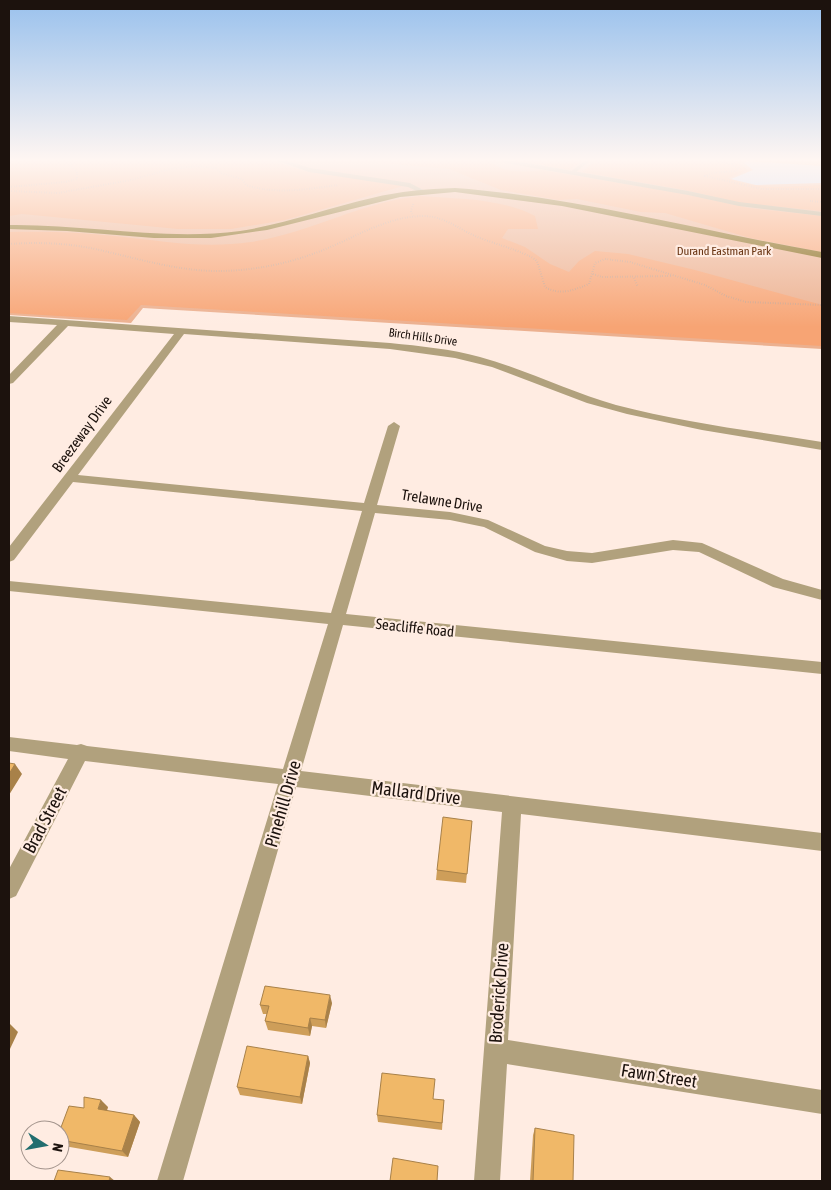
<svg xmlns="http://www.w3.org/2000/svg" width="831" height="1190" font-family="'Asap Condensed',sans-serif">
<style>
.green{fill:#ecb08f}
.forest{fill:#f7a474}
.water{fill:#c2d5f4}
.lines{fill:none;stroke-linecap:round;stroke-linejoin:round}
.path{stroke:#b1a199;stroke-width:2;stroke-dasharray:0.5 2;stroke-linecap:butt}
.service{fill:#b1a17d;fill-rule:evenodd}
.minor{fill:#b1a17d;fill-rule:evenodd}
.primary{fill:#7c5e06;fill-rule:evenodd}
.wall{fill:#ce9e59}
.shaded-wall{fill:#a88149}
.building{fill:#f0b868;stroke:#a88149}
.labels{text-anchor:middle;stroke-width:4.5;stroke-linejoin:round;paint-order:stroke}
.far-park-label{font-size:12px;fill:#6a3513;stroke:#ffece2}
.far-street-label{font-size:12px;fill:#1c120d;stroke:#ffece2}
.street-label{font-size:15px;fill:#1c120d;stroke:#ffece2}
.near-street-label{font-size:18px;fill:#1c120d;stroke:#ffece2}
</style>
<rect width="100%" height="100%" fill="#ffece2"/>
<path class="green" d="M9 161H822V349L143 308 131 323 9 315Z"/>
<g class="forest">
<path d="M9 161H272L305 171 403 186 285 220 231 229H178L22 214 9 216Z"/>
<path d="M358 161H491C502 174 527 172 543 170L684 194 749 208 822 216V252L750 238 665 213 641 212 577 199 558 200 501 190 449 169Z"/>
<path d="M521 161H582L569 170Z"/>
<path d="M595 161H737L736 162 748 170 728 178C757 191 791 186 822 185V211L741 203 685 190 582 172Z"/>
<path d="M420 196C458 199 500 198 535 216L538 229H508L502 238 525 247 550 264 569 272 579 261 595 251 628 254 695 270 822 305V346L141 305 127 320 9 313V232C44 231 80 232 115 236 163 241 203 249 251 242 310 233 361 202 420 196Z"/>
</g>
<path class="water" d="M746 161 822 166V183L756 185 731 179 753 170 744 163Z"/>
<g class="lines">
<g class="path">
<path d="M717 161 732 164 738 169 736 171 713 173 705 176 762 189H822"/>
<path d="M9 187 65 182 77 179V172L70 164 72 161"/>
<path d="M9 191 58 193 131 180 170 169 197 166 216 168 221 173 242 179 246 185C276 195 307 189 338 185"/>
<path d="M810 201 822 202"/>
<path d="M413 204 411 211 413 216"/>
<path d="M9 244C38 242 67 243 95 249 136 258 176 271 218 271 251 271 287 264 318 252 353 239 386 216 424 216 445 216 461 231 480 238 498 245 516 249 533 258L537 261 545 287C560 296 574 290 589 284L595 263 605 259 630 262 705 285 726 296 746 302 822 305"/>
<path d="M593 274 602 277 671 276"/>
<path d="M634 278 638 287"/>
</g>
<path class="service" d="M585 161H589L574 174H570V172Z"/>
<g class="minor">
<path d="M278 161H287L310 168 410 183 425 191 421 193 408 187 309 172Z"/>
<path d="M502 161H515L688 191 739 202 822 212V216L739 206 688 195 505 163Z"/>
<path d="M9 316 390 343C420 346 451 349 480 357 527 370 570 392 616 405 684 423 754 431 822 442V450L702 430 627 414 587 403 492 367 455 358 390 349 184 334 78 475 364 503 388 426 394 422 400 426 377 505 450 512 488 520 545 546 567 551 592 553 673 540 702 543 783 579 822 590V600L773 587 699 552 673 550 592 563 567 561 535 552 484 527 450 520 375 513 346 614 822 662V674L343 625 301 771 822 833V851L521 814 508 1040 822 1090V1114L507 1064 500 1181H474L502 812 296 787 183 1181H157L278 784 85 761 16 896 9 899V869L68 759 9 751V737L77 745 81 744 87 746 283 769 328 624 9 591V581L331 613 362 511 73 482 14 560 9 562V547L174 334 68 326 13 383 9 384V375L57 325 9 322Z"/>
</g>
<path class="primary" d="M455 188C579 197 700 231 822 252V258L562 206 455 192 400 197 267 230 211 238H154L67 231 9 229V225C86 224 164 241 240 231 285 224 328 208 372 198 400 191 427 189 455 188Z"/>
</g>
<g class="wall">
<path d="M472 821 466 883 436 880 437 870Z"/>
<path d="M332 1003 326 1028 312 1026 310 1036 268 1030 265 1021 267 1014H263L260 1005Z"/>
<path d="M308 1056 310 1063 302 1104 240 1095 237 1087Z"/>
<path d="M444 1100 442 1130 378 1122 377 1115Z"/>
<path d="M108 1107 107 1111 134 1115 140 1122 128 1157 64 1146 60 1143V1130L84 1108Z"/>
<path d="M535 1128 573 1181H530L533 1135Z"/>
</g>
<g class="shaded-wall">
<path d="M9 762 12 768 15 764 22 774 9 795Z"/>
<path d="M330 995 332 1003 326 1028 325 1020Z"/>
<path d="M310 1018 312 1026 310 1036 308 1028Z"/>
<path d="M10 1024 18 1032 9 1051V1026Z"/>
<path d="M308 1056 310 1063 302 1104 300 1097Z"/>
<path d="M101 1100 108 1107 104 1116 98 1109Z"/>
<path d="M134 1115 140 1122 128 1157 122 1151Z"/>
<path d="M110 1177 115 1181H109Z"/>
</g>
<g class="building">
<path d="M9 763 15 764 9 774Z"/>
<path d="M443 817 472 821 467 874 437 870Z"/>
<path d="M265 986 330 995 325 1020 310 1018 308 1028 265 1021 269 1006 260 1005Z"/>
<path d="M247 1046 308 1056 300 1097 237 1087Z"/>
<path d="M382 1073 435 1079 433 1099 444 1100 442 1123 377 1115Z"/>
<path d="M84 1097 101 1100 98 1109 134 1115 122 1151 60 1140V1130L69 1106 84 1108Z"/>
<path d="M535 1128 574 1135 573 1181H533Z"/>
<path d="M393 1158 438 1166 437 1181H390Z"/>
<path d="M58 1170 110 1177 109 1181H54Z"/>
</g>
<linearGradient id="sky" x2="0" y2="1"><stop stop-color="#99c1ed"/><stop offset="0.49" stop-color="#fff6f2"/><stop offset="1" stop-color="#fff6f2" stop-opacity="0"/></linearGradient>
<rect width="831" height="327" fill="url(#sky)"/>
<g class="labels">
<g class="far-park-label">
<text x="724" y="255">Durand Eastman Park</text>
</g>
<g class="far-street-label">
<text transform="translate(423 337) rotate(8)" y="4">Birch Hills Drive</text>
</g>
<g class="street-label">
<text transform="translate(82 434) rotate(-54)" y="5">Breezeway Drive</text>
<text transform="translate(442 501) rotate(9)" y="5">Trelawne Drive</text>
<text transform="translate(415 628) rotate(6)" y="5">Seacliffe Road</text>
</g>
<g class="near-street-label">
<text transform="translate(416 793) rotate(7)" y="6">Mallard Drive</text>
<text transform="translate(283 804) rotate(-74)" y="6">Pinehill Drive</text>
<text transform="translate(45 820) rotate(-62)" y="6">Brad Street</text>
<text transform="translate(499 993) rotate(-86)" y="6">Broderick Drive</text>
<text transform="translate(659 1076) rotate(9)" y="6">Fawn Street</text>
</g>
</g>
<rect width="831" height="1190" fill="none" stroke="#1c120d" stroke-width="20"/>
<g transform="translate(45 1145) rotate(101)"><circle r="24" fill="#ffece2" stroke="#a4958d"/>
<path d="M0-4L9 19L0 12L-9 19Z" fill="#226e6f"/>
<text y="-8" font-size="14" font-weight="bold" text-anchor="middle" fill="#1c120d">N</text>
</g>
</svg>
